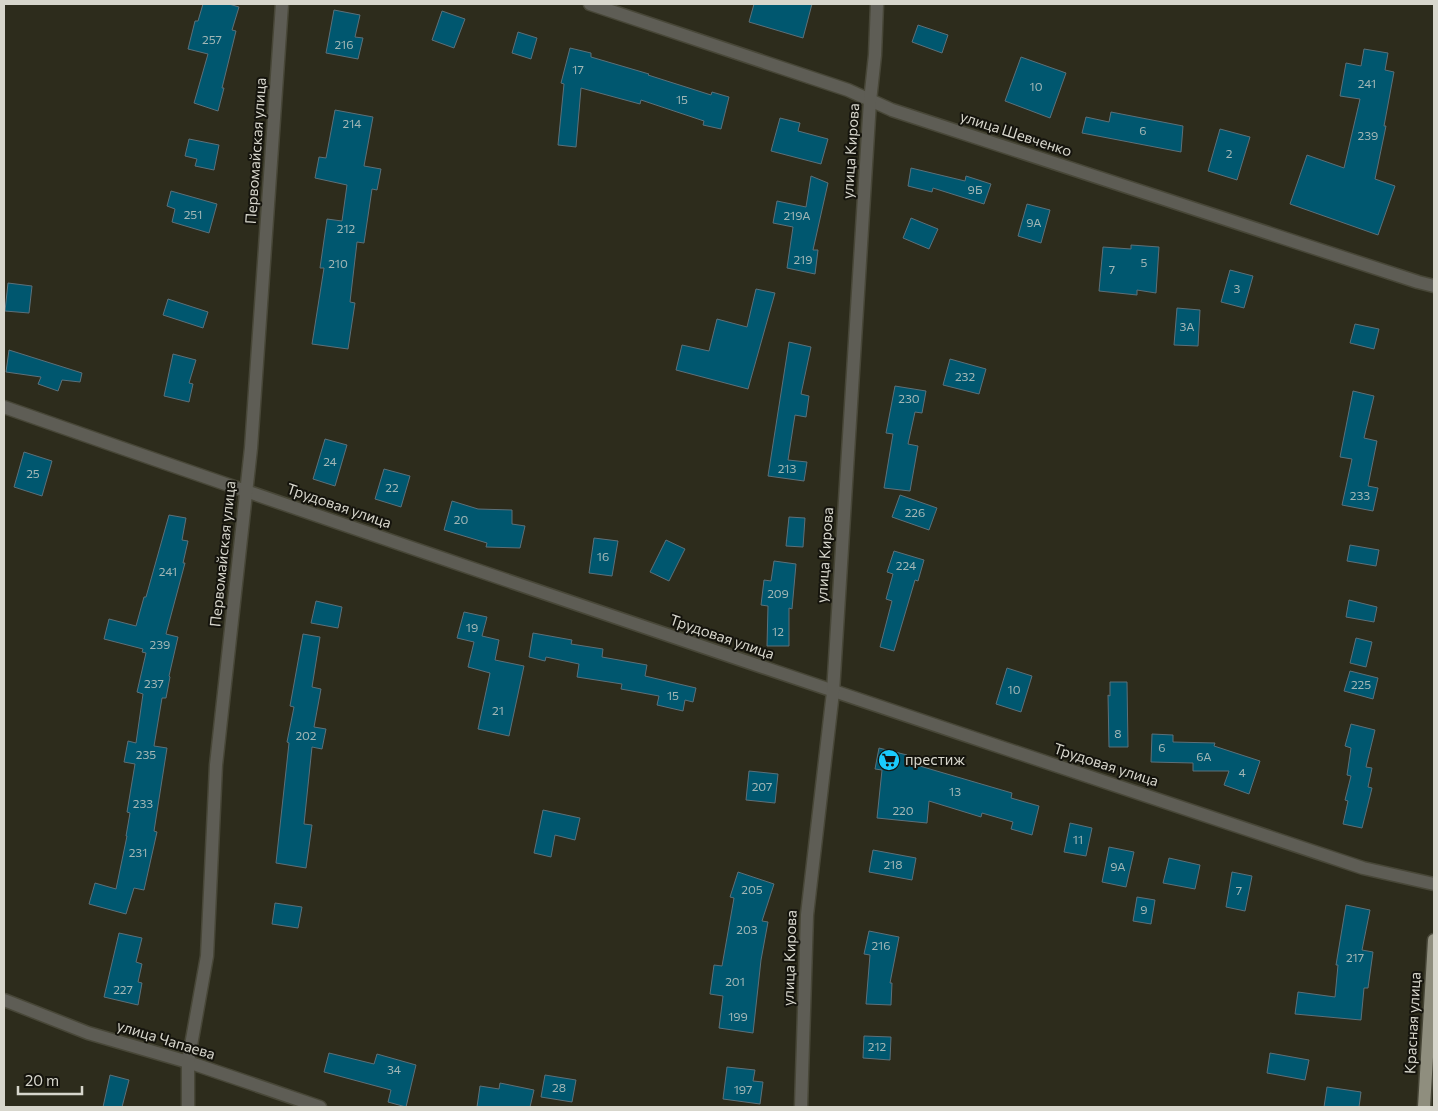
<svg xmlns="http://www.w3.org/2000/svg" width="1438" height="1111" font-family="Commissioner,sans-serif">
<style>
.building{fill:#00576f;stroke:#5c7079}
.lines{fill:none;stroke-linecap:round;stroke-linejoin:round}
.minor-casing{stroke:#484738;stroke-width:15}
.primary-casing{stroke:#484738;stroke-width:15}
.minor{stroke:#5e5d55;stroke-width:12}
.primary{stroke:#8f8e7e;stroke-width:12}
.labels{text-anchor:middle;stroke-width:4;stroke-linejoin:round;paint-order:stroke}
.number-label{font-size:12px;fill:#a1b6b5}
.street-label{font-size:15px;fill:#d7d6cc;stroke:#15140d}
.poi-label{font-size:15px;fill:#d7d6cc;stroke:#15140d;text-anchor:start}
</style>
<rect width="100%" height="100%" fill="#2d2c1c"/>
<g class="building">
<path d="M203 4H229L239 7 232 30 236 31 222 88H224L218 111 194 103 208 54 188 49 195 21H198Z"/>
<path d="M754 4H812L803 38 749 22Z"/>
<path d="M334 10 360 15 355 37 363 38 358 59 326 53Z"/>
<path d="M442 11 465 19 454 48 432 40Z"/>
<path d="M918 25 948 35 942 53 912 42Z"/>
<path d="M518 32 537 38 531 59 512 53Z"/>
<path d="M570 48 591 53V57L649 74 648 75 711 95 712 92 729 97 721 129 703 125 704 121 641 100 640 104 581 88 576 147 558 145 564 84 561 83Z"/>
<path d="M1364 49 1388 53 1385 70 1394 72 1384 126H1386L1375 179 1395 186 1378 235 1290 204 1307 155 1344 168 1360 99 1340 96 1346 63 1361 66Z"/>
<path d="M1021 57 1066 73 1050 118 1005 101Z"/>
<path d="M335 110 373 117 364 166 381 169 377 190 372 189 364 243 357 242 350 302 355 303 348 349 312 344 324 268H320L327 219 342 221 347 185 315 178 319 157 326 158Z"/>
<path d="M1111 112 1183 126 1181 152 1082 133 1086 117 1109 122Z"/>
<path d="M780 118 800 123 798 131 828 139 821 164 771 151Z"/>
<path d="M1220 129 1250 137 1237 180 1208 171Z"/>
<path d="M189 139 219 145 214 170 195 166 197 159 185 156Z"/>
<path d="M911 168 965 181 966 176 991 184 984 204 933 188 932 192 908 186Z"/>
<path d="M811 176 828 183 813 250H818L815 274 787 268 793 227 773 223 777 201 806 207Z"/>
<path d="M171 191 217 204 209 233 172 222 175 209 167 206Z"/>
<path d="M1027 204 1050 210 1041 243 1018 236Z"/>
<path d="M911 218 938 229 929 249 903 238Z"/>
<path d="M1131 245 1159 247 1156 293 1137 290V295L1099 291 1103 247 1131 249Z"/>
<path d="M1230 270 1253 276 1244 308 1221 302Z"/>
<path d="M8 283 32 286 29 313 5 311Z"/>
<path d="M756 289 775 293 748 389 676 370 682 345 709 351 717 319 747 327Z"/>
<path d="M168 299 208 312 203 328 163 315Z"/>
<path d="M1177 308 1200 310 1198 346 1174 345Z"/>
<path d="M1355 324 1379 329 1374 349 1350 343Z"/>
<path d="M789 342 811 347 801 394 809 396 806 417 795 415 788 460 807 462 804 481 768 476Z"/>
<path d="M9 350 82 373 80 382 62 380 58 391 38 384 41 377 6 372Z"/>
<path d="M173 354 196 360 189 383 193 384 189 402 164 396Z"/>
<path d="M950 359 986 369 979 394 943 385Z"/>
<path d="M895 386 926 391 922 413 915 412 908 444 918 446 910 491 884 488 893 434 886 433Z"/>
<path d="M1353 391 1374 396 1364 438 1377 441 1368 486 1378 488 1373 511 1342 505 1352 459 1340 457Z"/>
<path d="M325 439 347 445 335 486 313 479Z"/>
<path d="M24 452 52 461 42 496 14 487Z"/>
<path d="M384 469 410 476 401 507 375 499Z"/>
<path d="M900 495 937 508 929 530 892 517Z"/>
<path d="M452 501 478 509 512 510V524L525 526 520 548 486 547 487 543 444 530Z"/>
<path d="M169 515 186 518 182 540 188 541 183 563H185L166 634 178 637 169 676 170 677 166 698H162L154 746 167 748 154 831 157 832 144 890 134 888 126 914 89 904 95 883 116 889 127 836H126L130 813 127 812 135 764 124 762 128 741 136 743 143 694 137 692 146 653 142 652 143 649 104 639 109 619 136 626 144 597H146Z"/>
<path d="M789 517 805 518 803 547 786 546Z"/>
<path d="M594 538 618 541 612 576 589 573Z"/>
<path d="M666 540 685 549 669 581 650 572Z"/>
<path d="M1350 545 1379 550 1376 566 1347 561Z"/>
<path d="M894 551 924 560 918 581 915 580 894 651 880 647 892 601 886 599 893 574 887 572Z"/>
<path d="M774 561 796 564 792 609 789 608V646H767L768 606 761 605 764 580 771 581Z"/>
<path d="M1349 600 1377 607 1374 622 1346 617Z"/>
<path d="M316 601 342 607 338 628 311 623Z"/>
<path d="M464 612 487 617 482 636 499 640 495 660 524 666 509 736 478 729 490 673 468 667 474 642 457 638Z"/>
<path d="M533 633 572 640 571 644 603 649 602 657 647 665 645 676 696 688 693 702 685 700 683 711 657 705 659 696 621 689 622 684 577 677 579 664 546 657 545 661 529 657Z"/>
<path d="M303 634 320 637 312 687 321 689 314 727 326 729 322 749 312 747 304 824 312 825 306 868 276 863 289 743 287 742 294 707 290 706Z"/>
<path d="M1356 638 1372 642 1366 667 1350 663Z"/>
<path d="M1007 668 1032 676 1021 712 996 704Z"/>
<path d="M1350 671 1378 678 1373 699 1344 691Z"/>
<path d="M1110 682H1127L1128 747H1109L1108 695 1110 696Z"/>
<path d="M1351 724 1375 730 1366 767 1372 768 1368 787 1372 788 1362 828 1343 824 1348 801 1345 800 1351 776 1347 775 1351 748 1345 746Z"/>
<path d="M1152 734 1173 735V742L1215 743 1214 746 1260 761 1249 794 1224 785 1229 771H1193V763L1151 762Z"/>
<path d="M879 748 907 755 906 762 1012 793 1011 798 1039 806 1032 835 1011 829 1013 822 982 813 981 817 929 801 927 823 877 818 882 770 875 769Z"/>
<path d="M749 771 778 774 775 803 746 800Z"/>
<path d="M543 810 580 818 575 840 555 835 551 857 534 853Z"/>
<path d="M1070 823 1092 828 1086 856 1064 852Z"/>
<path d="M1109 847 1134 852 1126 887 1102 882Z"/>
<path d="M873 850 916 858 912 880 869 872Z"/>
<path d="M1169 858 1200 865 1195 889 1163 883Z"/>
<path d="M738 872 774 884 762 921 768 922 761 960 753 1033 719 1028 723 996 710 994 714 965 722 966 734 898 730 897Z"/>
<path d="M1232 872 1252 876 1245 911 1226 907Z"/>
<path d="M1137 897 1155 900 1151 924 1133 921Z"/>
<path d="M275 903 302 907 298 928 272 924Z"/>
<path d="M1346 905 1370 910 1362 950 1373 952 1368 988H1364L1361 1020 1295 1014 1298 992 1335 997 1338 965H1336Z"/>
<path d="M869 931 899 937 890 983H892L891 1005 866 1004 870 955 864 954Z"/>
<path d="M119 933 142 938 136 962 142 964 138 982 142 983 138 1005 104 997Z"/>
<path d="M864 1036 891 1037 890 1060 863 1058Z"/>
<path d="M329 1053 374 1064 377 1054 416 1065 406 1107 388 1102 391 1090 324 1072Z"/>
<path d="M1270 1053 1309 1060 1305 1080 1267 1073Z"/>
<path d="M727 1067 755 1070 753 1081 763 1082 760 1104 723 1099Z"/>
<path d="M110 1075 129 1080 122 1107H103Z"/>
<path d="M545 1075 576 1080 572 1102 541 1097Z"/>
<path d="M500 1083 534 1090 530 1107H477L480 1086 499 1089Z"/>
<path d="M1327 1087 1361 1092 1359 1107H1324Z"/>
</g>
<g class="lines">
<g class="minor-casing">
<g id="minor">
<path d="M590 4 848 90 892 110 1418 282 1434 286"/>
<path d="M4 407C455 565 909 717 1363 868L1434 884"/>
<path d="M4 1000 88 1033 188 1062 320 1107"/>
<path d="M188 1107V1062L207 956 216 765 251 448 282 4"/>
<path d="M801 1107 807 915 833 692 870 101 875 55 877 4"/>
</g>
</g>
<g class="primary-casing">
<path id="primary" d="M1424 1107 1434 940"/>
</g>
<use href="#minor" class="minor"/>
<use href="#primary" class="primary"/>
</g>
<defs>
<g id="supermarket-disc" transform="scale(1.125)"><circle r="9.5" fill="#1acafc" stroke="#15140d"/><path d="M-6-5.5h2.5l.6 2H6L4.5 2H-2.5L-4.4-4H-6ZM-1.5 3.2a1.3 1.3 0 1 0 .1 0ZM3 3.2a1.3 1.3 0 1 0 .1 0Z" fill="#111"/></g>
</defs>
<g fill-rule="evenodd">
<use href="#supermarket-disc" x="889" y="760"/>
</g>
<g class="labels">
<g class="number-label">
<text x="212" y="44">257</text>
<text x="344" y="49">216</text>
<text x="578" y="74">17</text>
<text x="1367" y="88">241</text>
<text x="1036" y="91">10</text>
<text x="682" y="104">15</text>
<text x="352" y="128">214</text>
<text x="1143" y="135">6</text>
<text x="1368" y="140">239</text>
<text x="1229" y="158">2</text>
<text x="975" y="194">9Б</text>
<text x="193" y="219">251</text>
<text x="797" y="220">219А</text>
<text x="1034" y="227">9А</text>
<text x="346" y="233">212</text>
<text x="803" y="264">219</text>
<text x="1144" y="267">5</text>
<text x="338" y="268">210</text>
<text x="1112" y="274">7</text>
<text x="1237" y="293">3</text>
<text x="1187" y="331">3А</text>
<text x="965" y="381">232</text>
<text x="909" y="403">230</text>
<text x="330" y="466">24</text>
<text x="787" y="473">213</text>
<text x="33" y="478">25</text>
<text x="392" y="492">22</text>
<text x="1360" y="500">233</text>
<text x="915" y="517">226</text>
<text x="461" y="524">20</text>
<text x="603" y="561">16</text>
<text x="906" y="570">224</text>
<text x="168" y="576">241</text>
<text x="778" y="598">209</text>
<text x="472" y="632">19</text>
<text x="778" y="636">12</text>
<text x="160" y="649">239</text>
<text x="154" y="688">237</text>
<text x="1361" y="689">225</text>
<text x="1014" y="694">10</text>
<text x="673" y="700">15</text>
<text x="498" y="715">21</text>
<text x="1118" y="738">8</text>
<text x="306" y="740">202</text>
<text x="1162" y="752">6</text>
<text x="146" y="759">235</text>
<text x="1204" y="761">6А</text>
<text x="1242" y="777">4</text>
<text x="762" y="791">207</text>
<text x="955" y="796">13</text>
<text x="143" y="808">233</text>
<text x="903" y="815">220</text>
<text x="1078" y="844">11</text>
<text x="138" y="857">231</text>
<text x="893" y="869">218</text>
<text x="1118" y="871">9А</text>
<text x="752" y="894">205</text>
<text x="1239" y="895">7</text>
<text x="1144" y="914">9</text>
<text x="747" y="934">203</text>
<text x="881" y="950">216</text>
<text x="1355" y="962">217</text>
<text x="735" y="986">201</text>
<text x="123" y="994">227</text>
<text x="738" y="1021">199</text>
<text x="877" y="1051">212</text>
<text x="394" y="1074">34</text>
<text x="559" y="1092">28</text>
<text x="743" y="1094">197</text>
</g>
<g class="street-label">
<text transform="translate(1016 134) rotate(18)" y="5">улица Шевченко</text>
<text transform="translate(256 151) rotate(-86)" y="5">Первомайская улица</text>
<text transform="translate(851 151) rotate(-86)" y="5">улица Кирова</text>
<text transform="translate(339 506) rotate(19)" y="5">Трудовая улица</text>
<text transform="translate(223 554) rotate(-84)" y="5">Первомайская улица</text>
<text transform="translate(825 555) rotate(-86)" y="5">улица Кирова</text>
<text transform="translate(722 637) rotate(19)" y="5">Трудовая улица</text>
<text transform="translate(1106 765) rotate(18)" y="5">Трудовая улица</text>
<text transform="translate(790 958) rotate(-88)" y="5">улица Кирова</text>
<text transform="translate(1413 1023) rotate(-87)" y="5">Красная улица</text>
<text transform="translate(166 1040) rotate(17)" y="5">улица Чапаева</text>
</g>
<g class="poi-label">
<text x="905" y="765">престиж</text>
</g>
</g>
<rect width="1438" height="1111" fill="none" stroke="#d7d6cc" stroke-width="10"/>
<path d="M18 1086v8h64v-8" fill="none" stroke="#d7d6cc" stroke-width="2.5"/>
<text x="25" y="1086" font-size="15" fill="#d7d6cc" stroke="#15140d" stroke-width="4" paint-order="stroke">20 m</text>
</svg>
